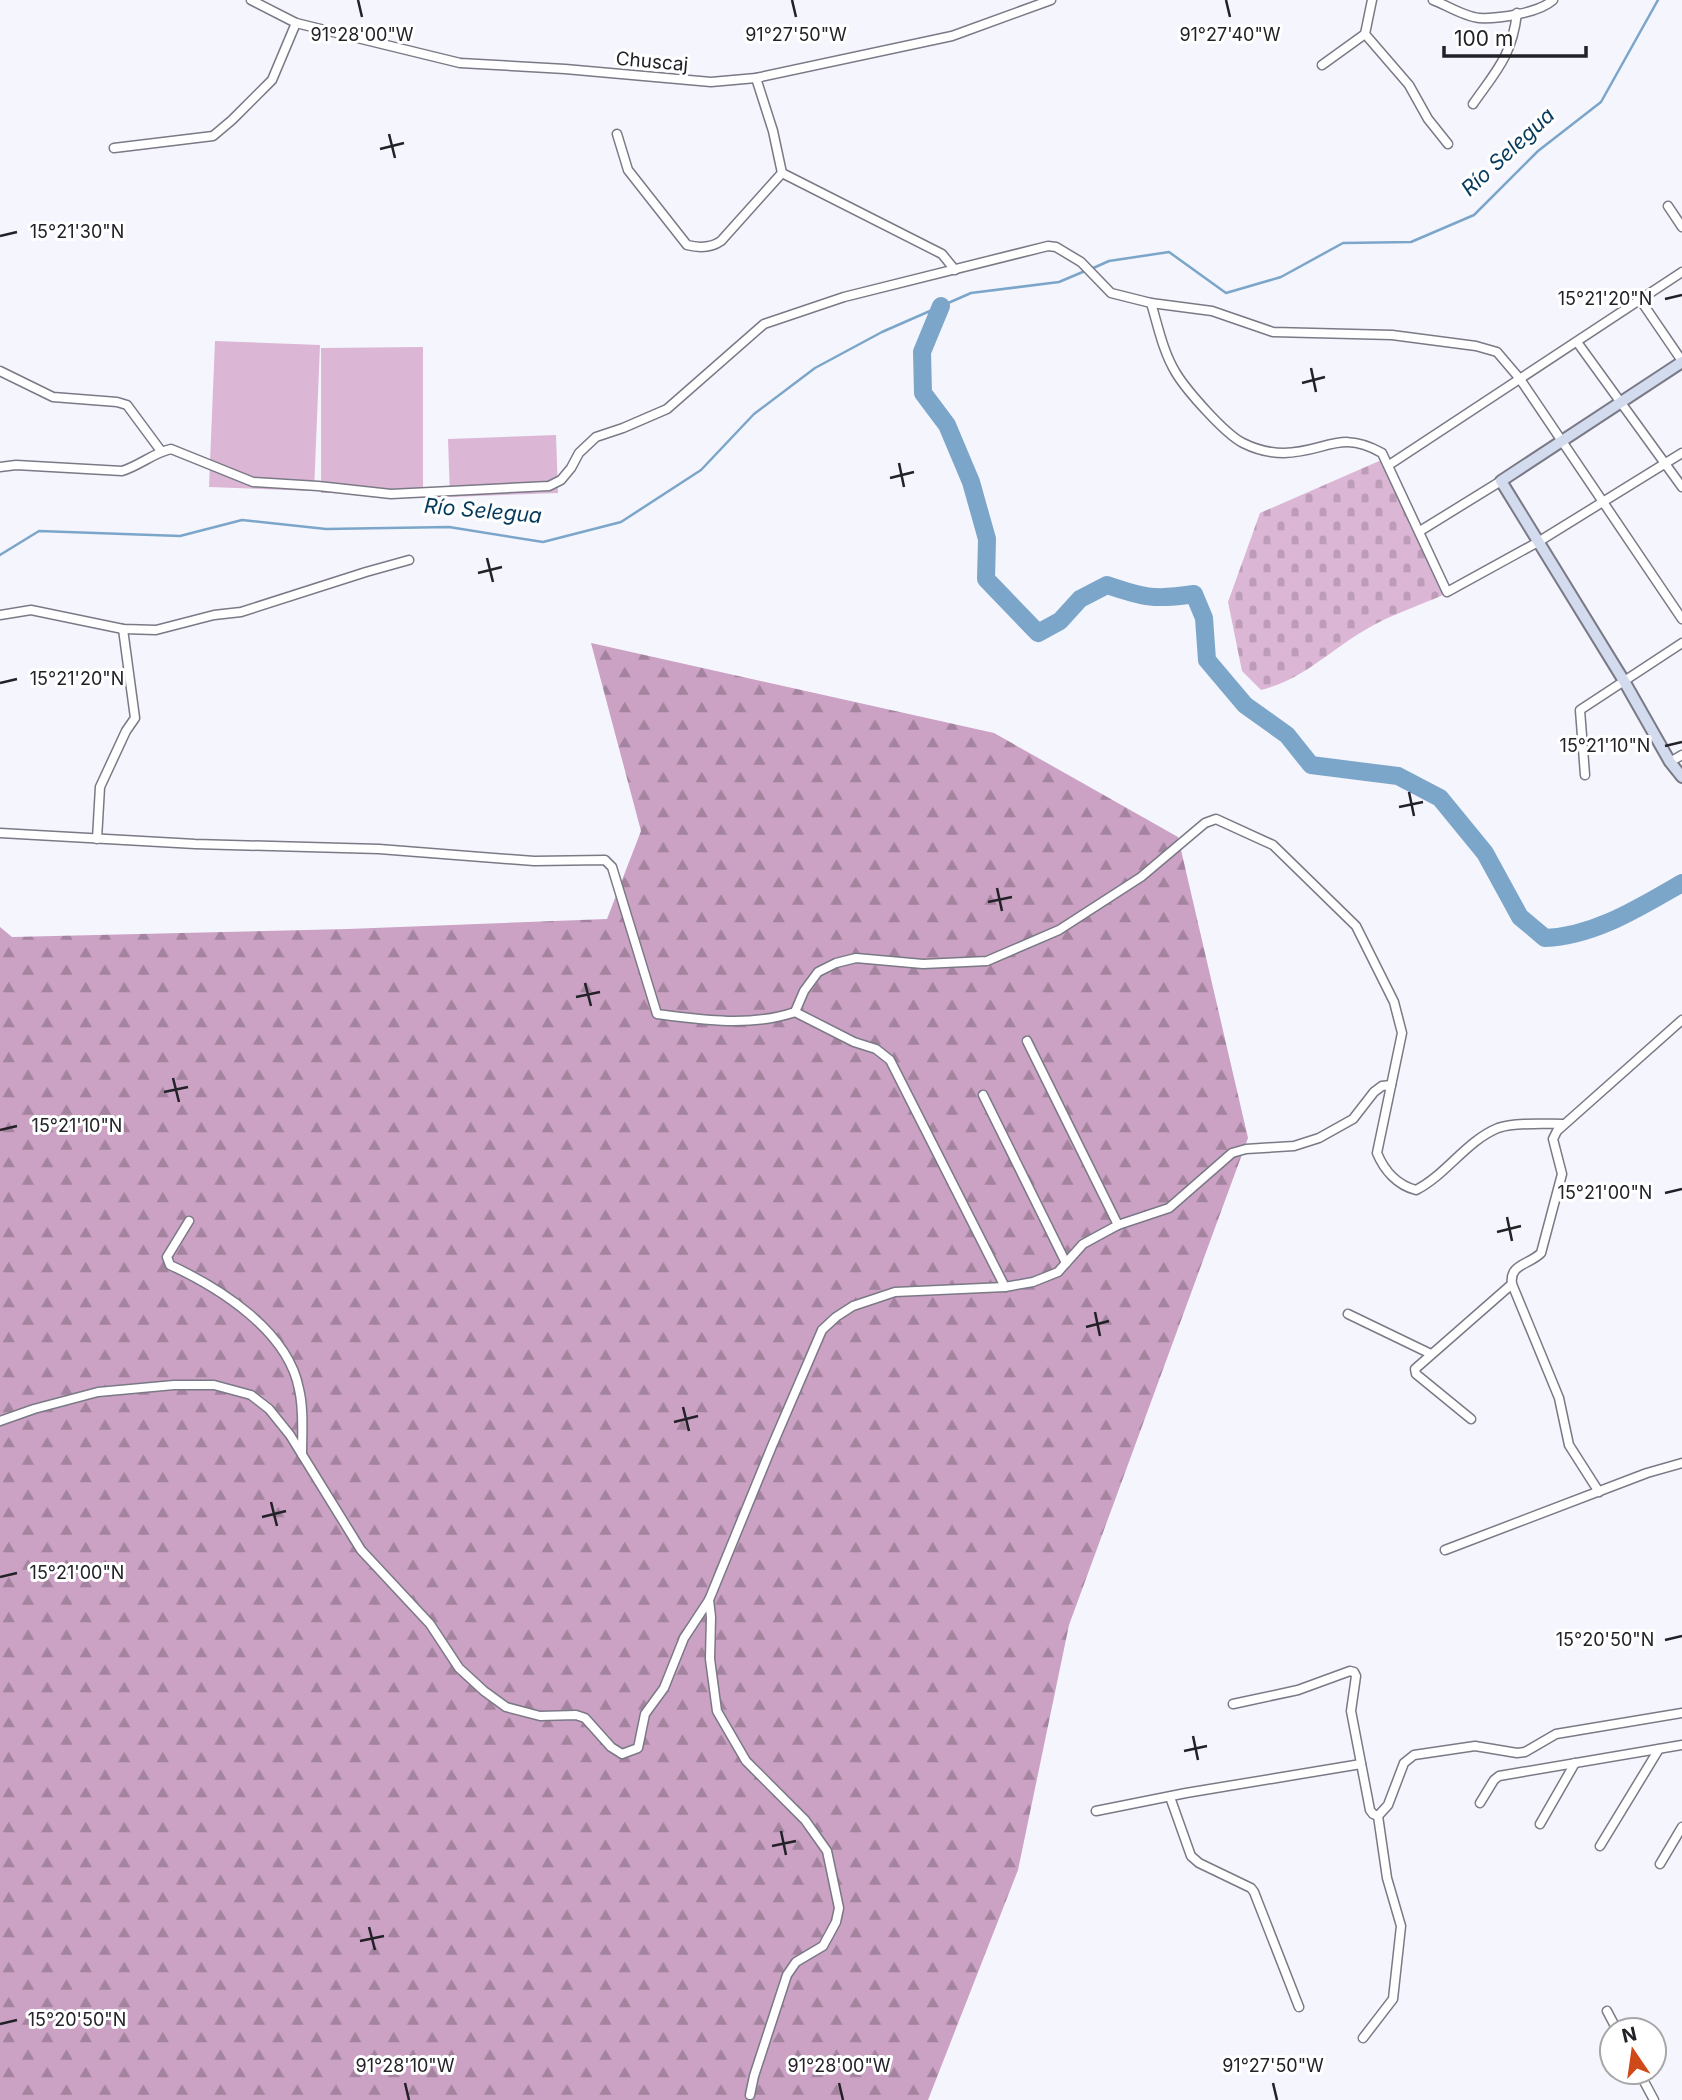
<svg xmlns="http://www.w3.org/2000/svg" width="1682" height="2100" font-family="Inter,sans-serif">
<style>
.forest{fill:url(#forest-firs)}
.cemetery{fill:url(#cemetery-stones)}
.pitch{fill:#dcb6d5}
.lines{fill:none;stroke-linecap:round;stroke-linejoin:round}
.stream{stroke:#7ca6c9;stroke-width:2.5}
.river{stroke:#7ca6c9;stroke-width:18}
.minor-casing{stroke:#7a7986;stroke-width:11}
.secondary-casing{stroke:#7a7986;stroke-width:14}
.minor{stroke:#fff;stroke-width:8}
.secondary{stroke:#d3dbee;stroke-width:10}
.ticks{fill:none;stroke:#222127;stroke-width:2.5}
.labels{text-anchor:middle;stroke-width:6;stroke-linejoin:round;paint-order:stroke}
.street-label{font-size:19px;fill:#222127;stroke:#fff}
.water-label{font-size:21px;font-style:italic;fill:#053a5c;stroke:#fff}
.ticks-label{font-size:18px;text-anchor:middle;fill:#222127;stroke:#fff;stroke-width:6;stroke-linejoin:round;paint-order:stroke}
</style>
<defs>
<pattern id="forest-firs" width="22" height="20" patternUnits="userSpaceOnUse" patternTransform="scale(1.75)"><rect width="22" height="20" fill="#cba1c4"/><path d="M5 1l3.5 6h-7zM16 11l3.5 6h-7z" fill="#a4839f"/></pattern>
<pattern id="cemetery-stones" width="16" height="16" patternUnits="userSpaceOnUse" patternTransform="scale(1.75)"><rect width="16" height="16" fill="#dcb6d5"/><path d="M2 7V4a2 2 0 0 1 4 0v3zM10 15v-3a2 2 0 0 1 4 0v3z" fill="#bc9cb7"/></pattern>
</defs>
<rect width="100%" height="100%" fill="#f5f5fd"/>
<path class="forest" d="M591 643 994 733 1178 837 1248 1138 1069 1625 1018 1870 928 2100H0V927L12 937 348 929 607 919 641 831Z"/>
<path class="cemetery" d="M1386 458 1445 594C1419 606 1389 615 1365 630 1329 651 1304 679 1261 690L1242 671 1228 602 1260 513Z"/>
<g class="pitch">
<path d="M215 341 320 345 314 491 209 487Z"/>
<path d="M423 347V493H321V348Z"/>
<path d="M556 435 558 493 450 497 448 439Z"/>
</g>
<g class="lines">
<g class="stream">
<path d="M1091 269 1109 261 1169 252 1226 293 1281 277 1343 243 1411 242 1474 215 1538 151 1601 102 1658 0"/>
<path d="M0 555 39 531 180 536 242 520 326 529 449 527 543 542 621 522 701 470 754 414 815 368 882 332 971 293 1059 282 1085 271"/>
</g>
<path class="river" d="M941 306 922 352 923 393 947 425 971 482 987 539 986 579 1038 633 1060 621 1080 599 1107 585C1145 598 1155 600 1194 594L1204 618 1207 660 1245 705 1287 735 1311 765 1398 776 1440 798 1485 853 1520 917 1545 938C1595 936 1640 907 1682 883"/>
<g class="minor-casing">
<g id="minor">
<path d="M251 0 296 23 460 63 565 69 711 82 756 78 952 36 1051 0"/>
<path d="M1433 0C1446 5 1465 17 1479 18 1498 19 1539 13 1553 0"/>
<path d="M1365 34 1409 85 1428 119 1448 144"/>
<path d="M1322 65 1365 34 1372 0"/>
<path d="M756 78 773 131 782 173 942 254 955 270"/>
<path d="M1473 104C1496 71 1512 56 1517 13"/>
<path d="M617 134 628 170 687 245C699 248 711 248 721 241L782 173"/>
<path d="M114 148 213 136 232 120 272 80 296 23"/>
<path d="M1668 206 1682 227"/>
<path d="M1639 298 1682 361"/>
<path d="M1151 303C1158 326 1163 352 1176 373 1187 391 1225 434 1243 443 1255 449 1271 453 1284 453 1326 452 1340 429 1382 453L1447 592 1538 542 1682 453"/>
<path d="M1577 342 1682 487"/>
<path d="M0 371 53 397 117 402 127 405 161 451"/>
<path d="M1389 465 1682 272"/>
<path d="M0 467 16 465 122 471C141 465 153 453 171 449L253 482 318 486 391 494 549 486 561 480 571 468 579 453 596 437 623 428 667 409 764 324 844 297 1048 246 1056 247 1081 262 1111 293 1151 303 1212 311 1273 332 1392 335 1476 346 1497 352 1520 379 1682 619"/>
<path d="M1420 531 1501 481"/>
<path d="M0 615 31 610 123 629 156 630 214 615 241 612 366 572 409 560"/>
<path d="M1670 762 1682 755"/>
<path d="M1585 775 1580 710 1682 643"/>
<path d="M0 833 195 844 379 849 534 861 605 860 612 867 657 1014C702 1020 752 1027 795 1012L804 991 818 972 836 963 856 958 923 964 987 961 1059 930 1141 877 1205 823 1216 819 1273 845 1356 926 1394 1002 1402 1033 1377 1153C1384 1170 1397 1185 1416 1190 1446 1175 1466 1141 1498 1128 1515 1122 1546 1124 1564 1124"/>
<path d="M97 839 100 787 126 731 135 718 123 629"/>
<path d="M795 1012 854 1042 876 1049 890 1060 1005 1287"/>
<path d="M1027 1041 1118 1225"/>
<path d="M983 1095 1066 1263"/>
<path d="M189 1221 167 1257 170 1265C220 1288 288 1331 299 1389 304 1409 302 1433 302 1454"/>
<path d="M1348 1314 1431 1354"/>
<path d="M1471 1419 1416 1374 1415 1369 1512 1284"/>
<path d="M0 1421 34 1409 98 1392 174 1385H214L251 1395 269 1409 290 1435 361 1550 430 1624 459 1668 484 1691 506 1707 540 1716 576 1715 585 1718 611 1747 622 1754 638 1748 645 1714 664 1688 684 1638 709 1600"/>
<path d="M1599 1492 1569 1445 1559 1398 1512 1284C1509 1264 1529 1265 1541 1253L1562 1174 1553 1139 1557 1131 1682 1020"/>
<path d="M1445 1550 1647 1473 1682 1463"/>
<path d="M1233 1704 1298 1690 1350 1671 1354 1672 1356 1676 1351 1711 1370 1810 1373 1814 1378 1816 1388 1805 1404 1763 1414 1755 1475 1746 1517 1753 1525 1752 1556 1734 1682 1713"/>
<path d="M1170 1797 1191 1856 1199 1863 1251 1888 1254 1892 1299 2007"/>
<path d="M1480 1803 1494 1780 1499 1776 1682 1745"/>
<path d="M1096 1811 1186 1793 1361 1764"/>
<path d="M1540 1824 1575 1763"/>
<path d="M1600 1846 1659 1749"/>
<path d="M1660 1864 1682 1827"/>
<path d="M1607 2011 1617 2030"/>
<path d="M1363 2038 1393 1999 1401 1926 1387 1878 1378 1816"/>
<path d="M1639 2072 1654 2100"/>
<path d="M750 2095 754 2076 787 1975 796 1962 823 1946 836 1922 839 1908 827 1851 805 1820 746 1761 717 1711 710 1659 711 1617 709 1600 772 1446 822 1330 836 1317 853 1306 895 1292 1005 1287 1033 1282 1058 1272 1083 1244 1118 1225 1169 1208 1232 1153 1246 1149 1294 1146 1319 1138 1353 1119 1374 1092 1382 1086 1391 1085"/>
</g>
</g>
<g class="secondary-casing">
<path id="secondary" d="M1682 362 1501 481 1624 681 1670 762 1682 777"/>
</g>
<use href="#minor" class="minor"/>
<use href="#secondary" class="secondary"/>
</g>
<path class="ticks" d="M358 0 362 17M792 0 796 17M1226 0 1230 17M389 134 395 158M380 149 404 143M0 236 17 232M1665 299 1682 295M1311 368 1316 392M1302 383 1325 377M899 463 904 487M890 478 914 472M487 558 493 582M478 573 502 567M0 683 17 679M1665 746 1682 742M1409 792 1414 816M1399 807 1423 802M997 888 1002 911M988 902 1012 897M585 983 591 1006M576 997 600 992M173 1078 179 1102M164 1092 188 1087M0 1130 17 1126M1665 1193 1682 1189M1507 1217 1512 1241M1497 1232 1521 1226M1095 1312 1100 1336M1086 1327 1109 1321M683 1407 689 1431M674 1422 698 1416M271 1502 277 1526M262 1517 286 1511M0 1577 17 1573M1665 1640 1682 1636M1193 1736 1198 1760M1184 1751 1207 1746M781 1831 786 1855M772 1846 796 1841M369 1927 375 1950M360 1941 384 1936M0 2024 17 2020M405 2083 409 2100M839 2083 843 2100M1273 2083 1277 2100"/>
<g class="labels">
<g class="street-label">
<text transform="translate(652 61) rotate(5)" y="7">Chuscaj</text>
</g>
<g class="water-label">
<text transform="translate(1508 152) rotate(-43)" y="7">Río Selegua</text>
<text transform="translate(483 511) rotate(5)" y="7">Río Selegua</text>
</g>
</g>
<g class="ticks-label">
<text x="362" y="41">91°28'00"W</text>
<text x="796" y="41">91°27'50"W</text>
<text x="1230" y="41">91°27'40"W</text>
<text x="77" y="238">15°21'30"N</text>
<text x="1605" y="305">15°21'20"N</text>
<text x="77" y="685">15°21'20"N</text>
<text x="1605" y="752">15°21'10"N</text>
<text x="77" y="1132">15°21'10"N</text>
<text x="1605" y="1199">15°21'00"N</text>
<text x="77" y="1579">15°21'00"N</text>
<text x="1605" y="1646">15°20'50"N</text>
<text x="77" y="2026">15°20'50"N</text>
<text x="405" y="2072">91°28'10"W</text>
<text x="839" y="2072">91°28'00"W</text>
<text x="1273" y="2072">91°27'50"W</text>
</g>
<g transform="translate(1633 2051) rotate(347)"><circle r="33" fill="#ffffff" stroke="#a7a6a9" stroke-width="2"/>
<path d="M0-5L12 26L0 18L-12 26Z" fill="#d04919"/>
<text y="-10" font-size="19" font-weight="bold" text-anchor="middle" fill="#222127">N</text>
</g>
<path d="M1444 46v10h142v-10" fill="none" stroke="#222127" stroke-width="3.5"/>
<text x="1454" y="46" font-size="21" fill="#222127" stroke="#ffffff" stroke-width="5" paint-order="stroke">100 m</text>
</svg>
